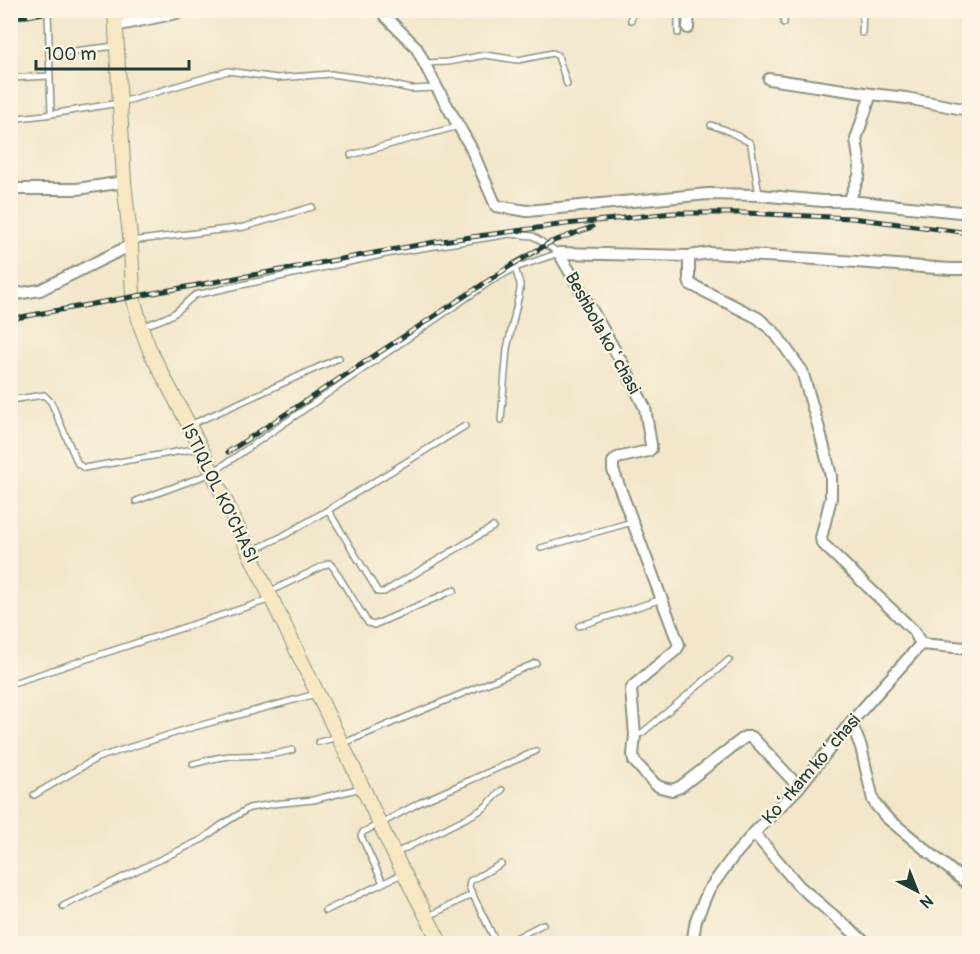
<svg xmlns="http://www.w3.org/2000/svg" width="980" height="954" font-family="Pangolin,sans-serif">
<style>
.lines{fill:none;stroke-linecap:round;stroke-linejoin:round}
.service-casing{stroke:#89927f;stroke-width:8}
.minor-casing{stroke:#89927f;stroke-width:14}
.secondary-casing{stroke:#89927f;stroke-width:16}
.service{stroke:#fff;stroke-width:5}
.minor{stroke:#fff;stroke-width:10}
.secondary{stroke:#f7e8c3;stroke-width:14}
.rail-casing{stroke:#1f3d34;stroke-width:5}
.rail{stroke:#fcf5e5;stroke-width:3;stroke-dasharray:9;stroke-linecap:butt}
.labels{text-anchor:middle;stroke-width:4.5;stroke-linejoin:round;paint-order:stroke}
.street-label{font-size:18px;fill:#1f3d34;stroke:#fcf5e5}
</style>
<rect width="100%" height="100%" fill="#fcf5e5"/>
<filter id="ink" filterUnits="userSpaceOnUse"><feTurbulence type="fractalNoise" baseFrequency=".0167" numOctaves="2"/><feDisplacementMap in="SourceGraphic" scale="12" xChannelSelector="R" yChannelSelector="G"/><feConvolveMatrix kernelMatrix="1 2 1 2 8 2 1 2 1" color-interpolation-filters="sRGB"/></filter>
<filter id="wash" filterUnits="userSpaceOnUse"><feTurbulence type="fractalNoise" baseFrequency=".008" numOctaves="4" result="noise"/><feDisplacementMap in="SourceGraphic" scale="24" xChannelSelector="R" yChannelSelector="G"/><feGaussianBlur stdDeviation="1.35" result="paint"/><feColorMatrix in="noise" values="0 0 0 0 0 0 0 0 0 0 0 0 0 0 0 0 0 1.4 0 .05"/><feComposite in="paint" operator="in"/></filter>
<g filter="url(#wash)">
<rect width="100%" height="100%" fill="#f3e6ca"/>
</g>
<g filter="url(#ink)">
<g class="lines">
<g class="service-casing">
<g id="service">
<path d="M48 10 51 114"/>
<path d="M784 10V23"/>
<path d="M631 20 632 10"/>
<path d="M678 33V10"/>
<path d="M862 33 863 10"/>
<path d="M49 54 116 46"/>
<path d="M424 63 448 62 485 55 518 60 553 53 558 56 567 84"/>
<path d="M10 78 50 76"/>
<path d="M10 119 45 115 119 103 228 71 277 78 331 74 366 79 411 89 437 88"/>
<path d="M711 125 726 130 749 142 751 145 759 195"/>
<path d="M351 155 459 126"/>
<path d="M131 241 244 227 312 207"/>
<path d="M141 327C151 323 163 320 173 314 181 309 187 301 195 295L391 253 510 234 533 236 559 253"/>
<path d="M10 400 44 395 51 402 78 464 84 468 199 448"/>
<path d="M501 420 507 349 520 290V284L515 268"/>
<path d="M190 425 339 358"/>
<path d="M136 501 212 473 491 281 515 268 559 253"/>
<path d="M328 510 465 426"/>
<path d="M541 548 632 522"/>
<path d="M250 552 283 536 328 510 378 592H384L493 527"/>
<path d="M269 592 329 563 333 567 368 623 374 625 454 590"/>
<path d="M579 626 662 599"/>
<path d="M10 684 271 599"/>
<path d="M635 735 642 733 729 660"/>
<path d="M319 742 338 737"/>
<path d="M344 743 536 663"/>
<path d="M193 764C205 761 217 757 230 756 252 755 270 757 292 750"/>
<path d="M34 795 97 758 187 729 316 694"/>
<path d="M394 854 474 814 484 808 502 790"/>
<path d="M383 883 361 836 363 832 380 824 419 803 536 751"/>
<path d="M63 906 203 839 220 826 249 808 273 804 313 800 361 788"/>
<path d="M325 911 404 873"/>
<path d="M429 916 473 894"/>
<path d="M497 944 469 887 470 881 501 864"/>
<path d="M504 944 543 924"/>
</g>
</g>
<g class="minor-casing">
<g id="minor">
<path d="M383 10 385 16 416 47 437 88 470 146 496 206 527 211 708 194 759 195 822 201H849L859 176 860 166 856 139 871 94 906 98 963 109 970 108"/>
<path d="M115 26 191 10"/>
<path d="M688 28 689 10"/>
<path d="M769 79 871 94"/>
<path d="M10 189H77L124 182"/>
<path d="M849 201 970 213"/>
<path d="M689 256V279L690 284 758 318 775 333 802 371 820 432 831 476V498L821 538 822 543 914 631 921 644"/>
<path d="M10 295 40 290 131 245"/>
<path d="M851 722 861 747 873 800 876 805 886 817 970 886"/>
<path d="M799 787 752 737H745L680 787 672 790 660 787 655 784 634 761 633 755 635 735 631 690 633 686 676 650 679 645 613 470V462L617 458 648 451 651 449V445L645 408 625 368 559 253 689 256 710 253 816 259 950 269H970"/>
<path d="M754 833 799 886 867 944"/>
<path d="M692 944 696 920 708 891 732 858 754 833 799 787 851 722 921 644 965 648 970 647"/>
</g>
</g>
<g class="secondary-casing">
<path id="secondary" d="M115 10 124 182 131 245 133 297 141 327 150 351 201 448 249 552 351 763 394 854 441 944"/>
</g>
<use href="#service" class="service"/>
<use href="#minor" class="minor"/>
<use href="#secondary" class="secondary"/>
<g class="rail-casing">
<g id="rail">
<path d="M10 17 27 16 60 10"/>
<path d="M10 319 435 242 566 224 673 213H746L852 218 970 233"/>
<path d="M228 452 512 265 551 242 592 227"/>
</g>
</g>
<use href="#rail" class="rail"/>
</g>
</g>
<g class="labels">
<g class="street-label">
<text transform="translate(603 333) rotate(61)" y="6">Beshbola koʻchasi</text>
<text transform="translate(220 493) rotate(64)" y="6">ISTIQLOL KO'CHASI</text>
<text transform="translate(811 769) rotate(-49)" y="6">Koʻrkam koʻchasi</text>
</g>
</g>
<rect width="980" height="954" fill="none" stroke="#fcf5e5" stroke-width="36"/>
<g transform="translate(917 891) rotate(138)" stroke="#fcf5e5" stroke-width="4.5" paint-order="stroke">
<path d="M0-4.5L10 22L0 15L-10 22Z" fill="#1f3d34"/>
<text y="-9" font-size="16" font-weight="bold" text-anchor="middle" fill="#1f3d34">N</text>
</g>
<path d="M36 60v9h153v-9" fill="none" stroke="#1f3d34" stroke-width="3"/>
<text x="45" y="60" font-size="18" fill="#1f3d34" stroke="#fcf5e5" stroke-width="4.5" paint-order="stroke">100 m</text>
</svg>
